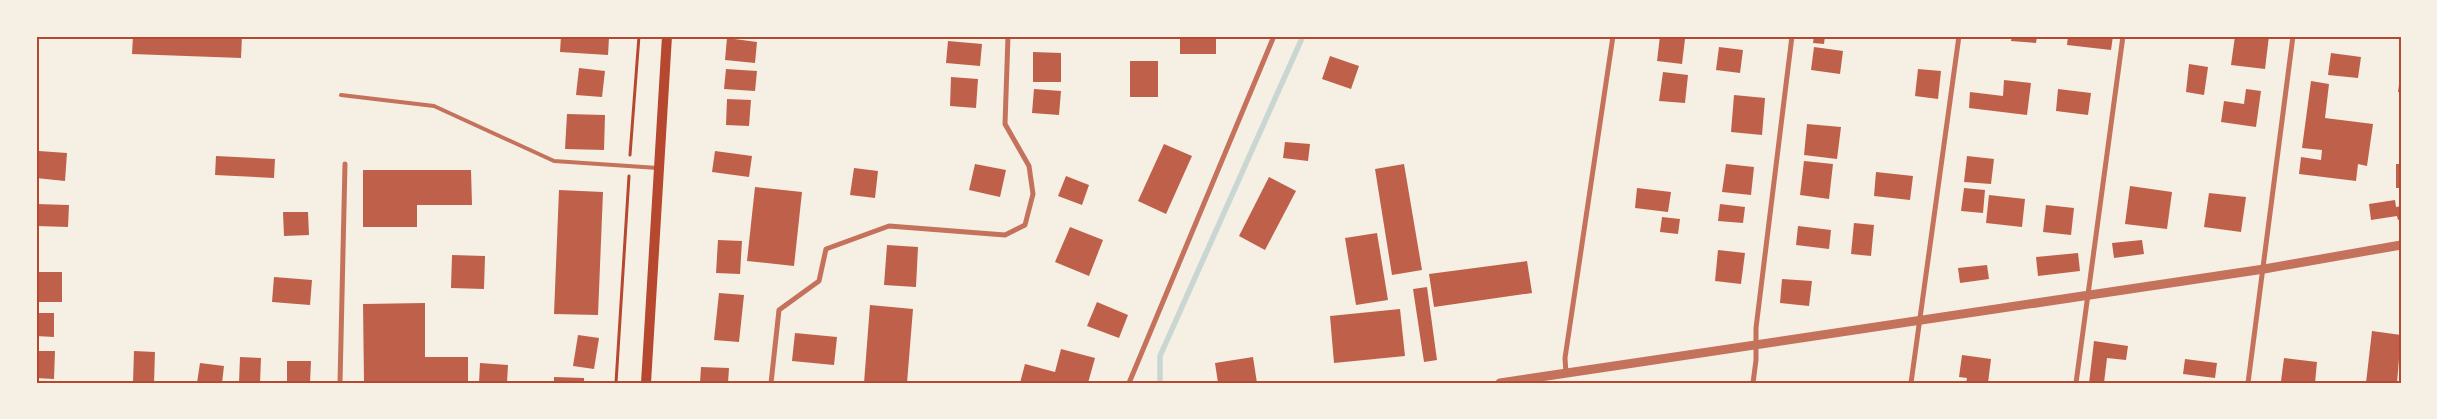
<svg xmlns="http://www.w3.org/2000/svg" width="2437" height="419" font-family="Overpass,sans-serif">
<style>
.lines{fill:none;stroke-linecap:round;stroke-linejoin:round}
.stream{stroke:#c9d6d2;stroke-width:5.5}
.building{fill:#bf614a}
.path{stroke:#b5482f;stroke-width:3}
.service{stroke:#c5725c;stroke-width:4}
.minor{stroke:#c5725c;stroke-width:5}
.tertiary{stroke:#c5725c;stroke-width:9}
.secondary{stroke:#b5482f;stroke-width:10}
.neatline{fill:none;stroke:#b5482f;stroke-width:2}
</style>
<rect width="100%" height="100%" fill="#f6efe4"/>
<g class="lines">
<path class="stream" d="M1160 383V356L1303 36"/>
</g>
<g class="building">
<path d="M133 36H242L241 58 132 54Z"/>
<path d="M561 36 609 38 608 55 560 52Z"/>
<rect x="1180" y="36" width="36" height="18"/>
<path d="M1660 36 1685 39 1682 64 1657 61Z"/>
<path d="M1814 36H1825L1824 44 1813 43Z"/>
<path d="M2012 36H2037L2036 43 2011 41Z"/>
<path d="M2068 36H2113L2111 50 2067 45Z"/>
<path d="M2235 36H2269L2265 69 2231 65Z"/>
<path d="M727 38 757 42 755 63 725 60Z"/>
<path d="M948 41 982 44 980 66 946 63Z"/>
<path d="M1719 47 1743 50 1740 73 1716 70Z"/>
<path d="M1814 47 1843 51 1840 74 1811 70Z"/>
<path d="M1033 52 1061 53V82H1033Z"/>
<path d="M2331 53 2361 57 2358 78 2328 75Z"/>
<path d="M1330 56 1359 66 1351 89 1322 79Z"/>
<rect x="1130" y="61" width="28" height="36"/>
<path d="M2189 64 2208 67 2204 95 2186 92Z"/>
<path d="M579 68 605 71 602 97 576 95Z"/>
<path d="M726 69 757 71 755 91 724 89Z"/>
<path d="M1918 69 1941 71 1938 99 1915 96Z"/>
<path d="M1663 72 1688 75 1685 103 1659 101Z"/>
<path d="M951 77 978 79 976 108 950 106Z"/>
<path d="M2400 77H2401V93L2398 92Z"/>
<path d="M2004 80 2031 83 2027 115 1969 108 1970 92 2003 96Z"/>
<path d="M2311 81 2329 84 2325 118 2373 124 2367 166 2358 164 2356 181 2299 174 2301 157 2321 160 2322 150 2302 148Z"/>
<path d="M1034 89 1061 91 1059 115 1032 113Z"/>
<path d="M2058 89 2091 93 2088 115 2056 111Z"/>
<path d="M2246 89 2261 91 2256 127 2221 122 2224 101 2244 104Z"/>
<path d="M1734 95 1765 98 1762 135 1731 132Z"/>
<path d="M727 99 751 100 749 126 726 125Z"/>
<path d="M567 114 605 115 604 150 565 149Z"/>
<path d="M1807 124 1841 127 1837 159 1804 155Z"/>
<path d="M1285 142 1310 144 1308 161 1283 158Z"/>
<path d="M1164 144 1192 156 1166 214 1138 201Z"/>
<path d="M39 151 67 153 65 181 36 178Z"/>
<path d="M715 151 752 156 749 177 712 172Z"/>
<path d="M216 156 275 159 274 178 215 175Z"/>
<path d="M1967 156 1994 159 1991 184 1964 182Z"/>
<path d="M1804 161 1833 164 1829 199 1800 195Z"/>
<path d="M975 164 1006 170 1000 197 969 190Z"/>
<path d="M1404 164 1422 270 1392 275 1375 169Z"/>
<path d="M1726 164 1754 167 1751 195 1722 192Z"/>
<rect x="2396" y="164" width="5" height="24"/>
<path d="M854 168 878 171 875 198 850 195Z"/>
<path d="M363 170H471L472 205H417V227H363Z"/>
<path d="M1876 172 1913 176 1910 200 1874 196Z"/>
<path d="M1066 176 1089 185 1082 205 1058 196Z"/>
<path d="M1269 177 1296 191 1265 250 1239 236Z"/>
<path d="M2130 186 2172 192 2167 229 2125 224Z"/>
<path d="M755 187 802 192 794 266 747 261Z"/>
<path d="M1637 188 1671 192 1668 212 1635 208Z"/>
<path d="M1964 188 1985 190 1983 213 1961 211Z"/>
<path d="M559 190 603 192 598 315 554 314Z"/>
<path d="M2209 193 2246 197 2241 232 2204 227Z"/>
<path d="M1989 195 2025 199 2022 227 1986 223Z"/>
<path d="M2395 200 2396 207 2401 206V219L2398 220 2397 216 2371 220 2369 204Z"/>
<path d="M36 204 69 205 68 227 36 226Z"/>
<path d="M1720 204 1745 207 1743 223 1718 221Z"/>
<path d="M2046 205 2074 208 2071 235 2043 232Z"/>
<path d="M283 212H308L309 235 284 236Z"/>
<path d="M1662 217 1680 219 1678 234 1660 232Z"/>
<path d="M1854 223 1874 225 1871 256 1851 254Z"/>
<path d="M1798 226 1831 230 1829 249 1796 245Z"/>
<path d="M1070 227 1103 240 1089 276 1055 262Z"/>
<path d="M1377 233 1388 300 1356 305 1345 238Z"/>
<path d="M718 240 742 241 740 274 716 273Z"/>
<path d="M2142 240 2144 254 2114 258 2112 243Z"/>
<path d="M887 245 918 247 916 287 884 285Z"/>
<path d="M1718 250 1745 253 1741 284 1715 281Z"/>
<path d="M2078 253 2080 271 2038 276 2036 257Z"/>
<path d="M452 255 485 256 484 289 451 288Z"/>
<path d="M1527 261 1532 293 1434 307 1429 274Z"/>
<path d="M1987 265 1989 279 1960 283 1958 268Z"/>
<rect x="36" y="272" width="26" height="30"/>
<path d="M274 277 312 280 310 305 272 302Z"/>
<path d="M1782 279 1812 281 1809 306 1780 303Z"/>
<path d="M1427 287 1437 360 1424 362 1413 289Z"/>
<path d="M719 293 744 295 739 342 714 340Z"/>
<path d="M1097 302 1128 315 1119 338 1087 326Z"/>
<path d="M425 303V357H468V383H364L363 304Z"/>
<path d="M870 305 913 309 907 383H864Z"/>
<path d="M1400 309 1405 356 1334 363 1330 316Z"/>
<path d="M36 313H54V337L36 336Z"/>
<path d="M2372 331 2401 335 2397 383H2366Z"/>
<path d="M795 333 837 337 834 365 792 361Z"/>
<path d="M578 335 599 338 594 369 573 366Z"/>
<path d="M2094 341 2128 346 2126 360 2107 358 2104 383H2089Z"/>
<path d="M1061 349 1095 358 1088 383H1020L1025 364 1055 372Z"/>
<path d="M36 351H55L54 379 36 378Z"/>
<path d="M134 351 155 352 154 383 133 382Z"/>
<path d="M1962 355 1991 359 1988 383H1966L1967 378 1959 377Z"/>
<path d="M240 357 261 358 260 383H239Z"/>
<path d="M1253 357 1257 383H1218L1215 363Z"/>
<path d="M2284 358 2317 362 2315 383 2281 381Z"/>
<path d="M2185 359 2217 363 2215 378 2183 374Z"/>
<path d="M287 361H311L310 383H287Z"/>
<path d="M200 363 224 366 222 383H197Z"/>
<path d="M480 363 508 365 507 383H479Z"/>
<path d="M701 367 729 368 728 383H700Z"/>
<path d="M554 377 584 378V383H554Z"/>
</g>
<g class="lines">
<g class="path">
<path d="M630 155 639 36"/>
<path d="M616 383 629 176"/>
</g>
<path class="service" d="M341 95 434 106 554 161 658 168"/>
<g class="minor">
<path d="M1566 374 1565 358 1613 36"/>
<path d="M340 383 345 164"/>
<path d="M771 383 779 310 819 281 826 249 889 226 1005 235 1025 225 1033 194 1029 166 1005 124 1008 36"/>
<path d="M1129 383 1274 36"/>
<path d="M1753 383 1756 360V328L1792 36"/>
<path d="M1911 383 1959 36"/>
<path d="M2076 383 2123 36"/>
<path d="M2248 383 2293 36"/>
</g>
<path class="tertiary" d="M1500 383 2264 269 2401 245"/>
<path class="secondary" d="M646 383 667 36"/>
</g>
<rect width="2437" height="419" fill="none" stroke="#f6efe4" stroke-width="75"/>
<rect x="38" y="38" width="2362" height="344" class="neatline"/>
</svg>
